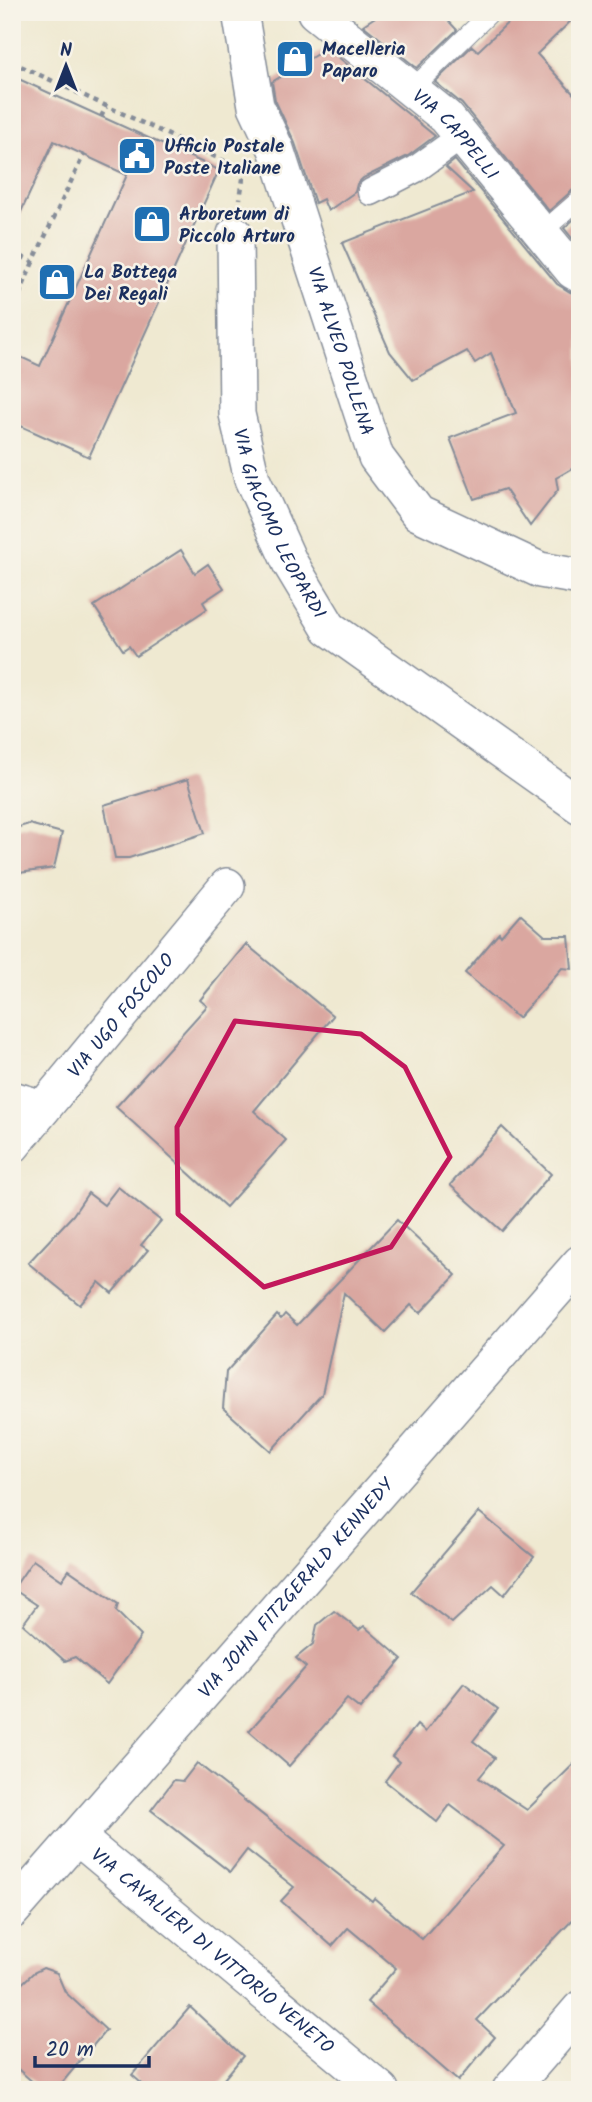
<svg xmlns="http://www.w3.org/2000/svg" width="592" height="2102" font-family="Kalam,sans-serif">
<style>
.building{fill:#daa7a0}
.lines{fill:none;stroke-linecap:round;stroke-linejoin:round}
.service-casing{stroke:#858c98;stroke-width:20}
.pedestrian-casing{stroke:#858c98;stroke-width:29}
.minor-casing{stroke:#858c98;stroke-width:38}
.path{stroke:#858c98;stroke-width:4.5;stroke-dasharray:5 5;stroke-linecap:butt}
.service{stroke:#fff;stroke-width:18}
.pedestrian{stroke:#fff;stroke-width:26}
.minor{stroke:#fff;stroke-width:35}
.marked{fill:none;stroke:#c2185b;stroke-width:5;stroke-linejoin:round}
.labels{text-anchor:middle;stroke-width:5;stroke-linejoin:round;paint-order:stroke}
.poi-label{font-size:19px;font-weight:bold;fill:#1b2f5e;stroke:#f7f3e8;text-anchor:start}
.street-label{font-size:19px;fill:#1b2f5e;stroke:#f7f3e8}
</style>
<rect width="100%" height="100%" fill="#f7f3e8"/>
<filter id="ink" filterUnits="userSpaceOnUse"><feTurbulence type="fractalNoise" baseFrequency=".0143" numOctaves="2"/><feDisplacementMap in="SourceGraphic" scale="14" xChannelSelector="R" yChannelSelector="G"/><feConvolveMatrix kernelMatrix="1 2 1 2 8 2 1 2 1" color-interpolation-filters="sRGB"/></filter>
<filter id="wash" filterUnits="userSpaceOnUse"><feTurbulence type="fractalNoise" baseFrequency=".00686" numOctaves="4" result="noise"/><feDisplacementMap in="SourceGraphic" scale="28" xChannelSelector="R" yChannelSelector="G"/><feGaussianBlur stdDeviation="1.57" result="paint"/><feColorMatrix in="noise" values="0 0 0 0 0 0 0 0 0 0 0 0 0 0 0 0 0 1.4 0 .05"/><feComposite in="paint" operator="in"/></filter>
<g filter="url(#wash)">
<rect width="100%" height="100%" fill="#efe9d1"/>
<g id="blocks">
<g class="building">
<path d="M383 12H440L457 30 417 68 363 25Z"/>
<path d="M519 12H580L537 54 580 101V188L573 190 549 211 462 104 435 82 472 46 478 51Z"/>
<path d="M327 48 435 136 408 156 363 178 357 184 355 192 328 211 323 199 315 203 295 143 275 100 272 82Z"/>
<path d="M12 76 219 170 89 457 12 422V353L40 366 127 175 54 141 12 231Z"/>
<path d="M455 160 557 284 570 292 580 295V464L556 478 558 490 530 526 505 489 474 499 450 438 516 413 491 353 475 363 467 351 413 380 390 352 342 243 473 192 446 167Z"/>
<path d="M580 214V248L564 228Z"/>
<path d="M181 550 195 573 208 564 224 588 203 602 207 609 136 656 129 646 123 650 94 606Z"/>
<path d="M188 779 205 833 129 858H115L104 805Z"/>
<path d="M29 824 62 833 54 868 12 874V829Z"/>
<path d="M520 914 545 936H569L572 969 562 968 518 1018 465 973 499 933 501 936Z"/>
<path d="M246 944 333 1016 254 1111 286 1140 226 1207 116 1107 207 1006 200 1000Z"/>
<path d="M502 1127 551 1174 502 1231 450 1185Z"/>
<path d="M118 1187 161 1221 141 1245 148 1250 112 1293 99 1282 80 1305 28 1263 73 1215 88 1193 104 1205Z"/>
<path d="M397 1220 456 1275 420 1313 411 1305 385 1332 344 1293 322 1394 271 1451 223 1408 226 1372 277 1315 281 1319 285 1314 297 1325Z"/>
<path d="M479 1512 534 1557 504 1595 493 1585 452 1623 411 1592Z"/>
<path d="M33 1560 62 1580 69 1570 118 1604 116 1611 141 1636 107 1684 75 1657 65 1661 23 1624 37 1605 13 1589Z"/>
<path d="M334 1611 359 1630 364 1626 402 1659 360 1709 347 1699 289 1766 249 1731 306 1667 296 1658 313 1644 317 1625Z"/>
<path d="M464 1683 498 1709 473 1741 495 1758 479 1778 527 1810 580 1758V1912L477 2020 495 2037 458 2081 367 2002 396 1968 348 1928 332 1946 281 1901 294 1887 247 1850 230 1872 151 1810 174 1780 183 1781 197 1763 372 1901 374 1898 422 1939 504 1846 450 1805 437 1822 385 1781 399 1762 392 1756 417 1725 425 1732Z"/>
<path d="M43 1968 57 1973 65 1992 106 2030 56 2090H42L12 2064V1993L33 1973Z"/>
<path d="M190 2007 243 2056 215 2090H149L132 2075Z"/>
</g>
</g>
</g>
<g filter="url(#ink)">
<use href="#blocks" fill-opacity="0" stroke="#858c98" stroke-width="2"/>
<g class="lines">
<g class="service-casing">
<g id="service">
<path d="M412 89 491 12"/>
<path d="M542 232 580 199"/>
</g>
</g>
<g class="pedestrian-casing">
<path id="pedestrian" d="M371 192 416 169 462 136"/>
</g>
<g class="minor-casing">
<g id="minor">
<path id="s1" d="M240 12 256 106 276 149 376 457 418 513 540 570 580 577"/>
<path id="s2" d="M315 12 446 117 573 271 580 275"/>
<path id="s3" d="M235 234 237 414 252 479 290 563 329 628 580 806"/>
<path d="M12 1099 43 1108"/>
<path id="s4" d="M12 1146 227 886"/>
<path id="s5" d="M77 1837 381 2090"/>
<path id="s6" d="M12 1911 580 1263"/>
<path d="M510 2090 580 2009"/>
</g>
</g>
<g class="path">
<path d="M12 62 235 166 243 179 240 199"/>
<path d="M101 117 106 107"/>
<path d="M12 252 33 262 84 154"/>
<path d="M12 313 33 262"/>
</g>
<use href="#service" class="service"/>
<use href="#pedestrian" class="pedestrian"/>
<use href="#minor" class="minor"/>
</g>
</g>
<path class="marked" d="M235 1021 361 1034 405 1067 450 1157 391 1247 264 1287 178 1214 177 1127Z"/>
<defs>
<g id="shop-square" transform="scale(2.0125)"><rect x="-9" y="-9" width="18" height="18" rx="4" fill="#1f6fb2" stroke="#f7f3e8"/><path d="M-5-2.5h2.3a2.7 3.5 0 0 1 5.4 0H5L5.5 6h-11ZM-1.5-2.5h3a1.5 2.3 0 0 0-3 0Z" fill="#fff"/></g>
<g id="civic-square" transform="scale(2.0125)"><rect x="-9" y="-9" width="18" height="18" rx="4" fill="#1f6fb2" stroke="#f7f3e8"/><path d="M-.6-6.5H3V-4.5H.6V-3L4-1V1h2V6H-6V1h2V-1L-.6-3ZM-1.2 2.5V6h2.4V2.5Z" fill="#fff"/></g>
</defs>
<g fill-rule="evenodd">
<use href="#shop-square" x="295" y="59"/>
<use href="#civic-square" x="137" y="156"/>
<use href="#shop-square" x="152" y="224"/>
<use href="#shop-square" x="57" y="282"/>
</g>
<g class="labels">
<g class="poi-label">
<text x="322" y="55">Macelleria<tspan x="322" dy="22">Paparo</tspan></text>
<text x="164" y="152">Ufficio Postale<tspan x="164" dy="22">Poste Italiane</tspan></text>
<text x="179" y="220">Arboretum di<tspan x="179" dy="22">Piccolo Arturo</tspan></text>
<text x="84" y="278">La Bottega<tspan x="84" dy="22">Dei Regali</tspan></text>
</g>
<g class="street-label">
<text dy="7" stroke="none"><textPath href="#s2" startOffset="187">VIA CAPPELLI</textPath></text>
<text dy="7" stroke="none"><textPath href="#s1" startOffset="355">VIA ALVEO POLLENA</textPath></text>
<text dy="7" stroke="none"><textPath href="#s3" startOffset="298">VIA GIACOMO LEOPARDI</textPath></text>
<text dy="7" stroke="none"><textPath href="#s4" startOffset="170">VIA UGO FOSCOLO</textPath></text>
<text dy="7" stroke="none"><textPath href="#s6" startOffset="430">VIA JOHN FITZGERALD KENNEDY</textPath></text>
<text dy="7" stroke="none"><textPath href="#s5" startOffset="177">VIA CAVALIERI DI VITTORIO VENETO</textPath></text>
</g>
</g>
<rect width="592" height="2102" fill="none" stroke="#f7f3e8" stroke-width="42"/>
<g transform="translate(66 66)" stroke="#f7f3e8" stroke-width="5" paint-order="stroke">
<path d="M0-5L12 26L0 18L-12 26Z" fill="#1b2f5e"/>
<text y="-10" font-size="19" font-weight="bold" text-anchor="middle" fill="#1b2f5e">N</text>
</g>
<path d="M35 2056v10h114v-10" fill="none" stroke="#1b2f5e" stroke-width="3.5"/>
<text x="46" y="2056" font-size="21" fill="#1b2f5e" stroke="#f7f3e8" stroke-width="5" paint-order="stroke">20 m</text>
</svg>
